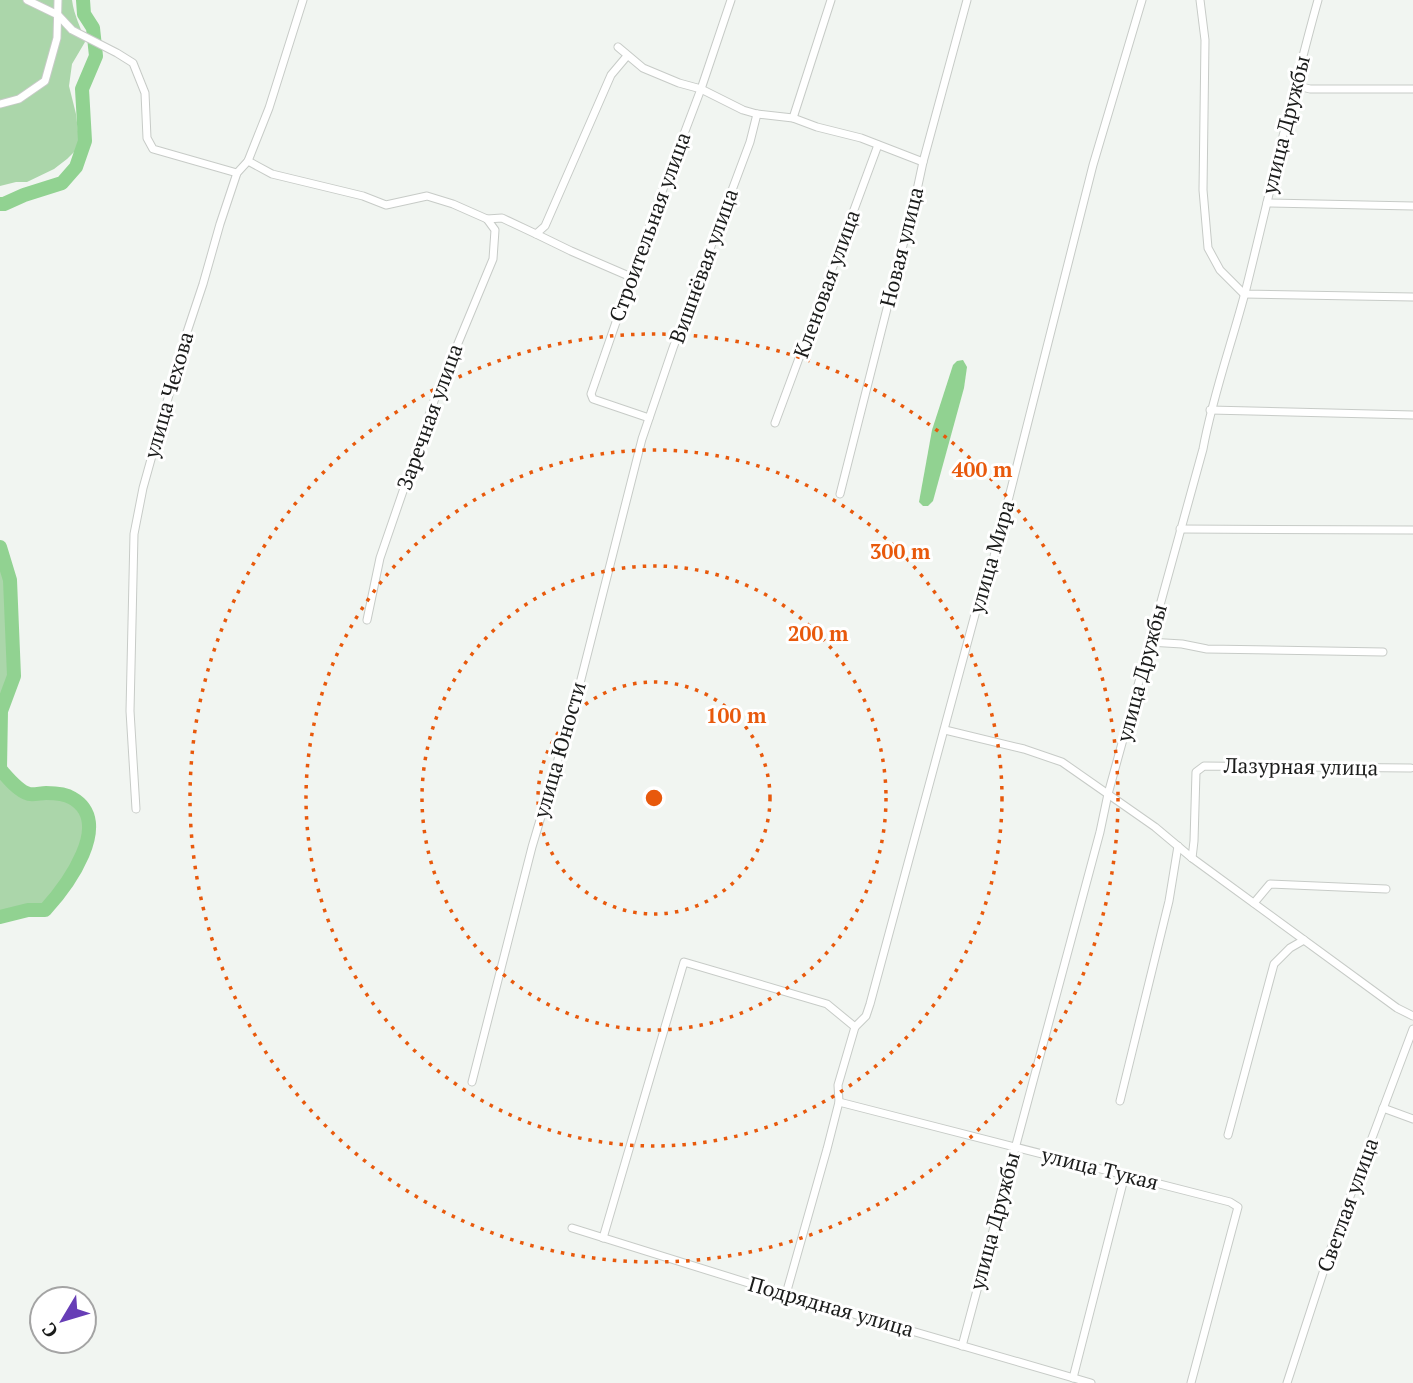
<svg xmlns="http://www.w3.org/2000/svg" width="1413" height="1383" font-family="'PT Serif',serif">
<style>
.green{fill:#abd6aa}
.water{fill:#91d291}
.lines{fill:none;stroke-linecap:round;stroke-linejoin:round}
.river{stroke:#91d291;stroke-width:14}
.minor-casing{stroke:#c7cbc7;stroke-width:9}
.minor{stroke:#fff;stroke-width:7}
.ring{fill:none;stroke:#e8590c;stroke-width:3.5;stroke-dasharray:3.5 7}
.labels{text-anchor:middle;stroke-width:6;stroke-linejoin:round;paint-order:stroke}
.street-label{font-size:21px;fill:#1b1c1b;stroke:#fff}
.centre{fill:#e8590c;stroke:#fff;stroke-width:3.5}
.ring-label{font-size:21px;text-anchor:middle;font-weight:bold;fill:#e8590c;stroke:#fff;stroke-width:6;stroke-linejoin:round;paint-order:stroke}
</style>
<rect width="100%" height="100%" fill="#f1f5f1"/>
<g class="green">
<path d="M0 0H72C74 16 81 27 85 42L72 64 69 86 76 114 79 140 76 150 67 159 54 169 27 182H16L0 186Z"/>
<path d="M0 555C14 609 13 660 0 714Z"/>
<path d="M0 764C7 773 18 784 28 789 40 794 54 787 66 791 69 792 72 795 74 798 96 815 85 840 75 861 68 877 59 901 43 909 27 901 16 909 0 912Z"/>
</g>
<path class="water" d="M963 360 967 367 964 388 933 501 928 506H923L919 502 932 430 953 365 957 361Z"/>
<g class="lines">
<g class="river">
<path d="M0 204H4L24 195 62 183 76 167 85 141 82 89 96 56 93 28 84 14 83 0"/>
<path d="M0 547 10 580 14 676 1 711 0 769C8 778 18 791 29 794 34 795 41 793 46 793 53 793 66 794 72 798 115 822 66 887 45 910H28L0 917"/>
</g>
<g class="minor-casing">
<g id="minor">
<path d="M27 0 58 15 72 30 117 53 133 63 145 93 147 138 153 149 237 173"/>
<path d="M1200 0 1205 40 1203 190 1208 248 1220 270 1244 294 1413 297"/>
<path d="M618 47 643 68 679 83 701 89 743 110 757 114 793 118 817 127 861 138 923 162"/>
<path d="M1294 85 1310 89H1413"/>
<path d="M0 104 19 99 45 81 57 38 58 0"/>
<path d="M793 118 831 0"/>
<path d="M248 161 272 174 363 196 386 205 427 196 453 204 487 219 495 230 493 259 434 401 380 558 367 620"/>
<path d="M1267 203 1413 206"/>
<path d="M487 219 502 218 536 234 545 226 611 75 627 56"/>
<path d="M536 234 571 251 631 277"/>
<path d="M1210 410 1413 415"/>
<path d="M649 418 593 399 591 394 654 213 701 89 731 0"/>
<path d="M775 423 878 145"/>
<path d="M840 494 917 190 923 162 967 0"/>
<path d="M1180 529 1413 530"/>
<path d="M1149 642 1182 644 1207 649 1383 652"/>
<path d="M945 730 1024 749 1062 762 1155 827 1192 858 1397 1008 1413 1016"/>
<path d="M136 809 130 711 134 534 143 488 184 341 203 284 220 224 237 173 248 161 269 108 303 0"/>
<path d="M1192 858 1194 841 1196 772 1204 766 1411 768"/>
<path d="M1254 903 1270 884 1386 889"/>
<path d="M472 1082 532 847 576 699 642 439 673 348 750 142 757 114"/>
<path d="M1120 1101 1169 901 1178 846"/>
<path d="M839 1102 1230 1202 1238 1207 1191 1383"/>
<path d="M1383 1108 1413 1119"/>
<path d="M1228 1135 1274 964 1290 948 1304 940"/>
<path d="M572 1228 774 1291 1091 1383"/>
<path d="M603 1238 684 962 827 1004 855 1027"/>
<path d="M786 1294 827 1149 839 1102 838 1085 855 1027 866 1016 870 1004 977 607 989 576 1093 165 1142 0"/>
<path d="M962 1346 1100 832 1108 794 1203 449C1213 394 1232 343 1246 289 1270 193 1291 96 1318 0"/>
<path d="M1073 1378 1125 1175"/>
<path d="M1287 1383 1334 1239 1413 1029"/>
</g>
</g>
<use href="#minor" class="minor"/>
</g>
<g class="ring">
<circle cx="654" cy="798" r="116"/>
<circle cx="654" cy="798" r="232"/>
<circle cx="654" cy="798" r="348"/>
<circle cx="654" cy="798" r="464"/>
</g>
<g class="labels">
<g class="street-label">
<text transform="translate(1286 125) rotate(-76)" y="7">улица Дружбы</text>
<text transform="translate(650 227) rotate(-70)" y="7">Строительная улица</text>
<text transform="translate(902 247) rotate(-76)" y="7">Новая улица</text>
<text transform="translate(704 266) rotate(-70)" y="7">Вишнёвая улица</text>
<text transform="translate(827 284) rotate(-70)" y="7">Кленовая улица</text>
<text transform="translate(169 395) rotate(-74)" y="7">улица Чехова</text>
<text transform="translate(430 417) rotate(-70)" y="7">Заречная улица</text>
<text transform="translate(992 557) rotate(-74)" y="7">улица Мира</text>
<text transform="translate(1142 673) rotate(-75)" y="7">улица Дружбы</text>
<text transform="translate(560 750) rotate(-74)" y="7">улица Юности</text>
<text transform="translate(1301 767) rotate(1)" y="7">Лазурная улица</text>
<text transform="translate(1100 1169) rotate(14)" y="7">улица Тукая</text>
<text transform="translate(1348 1205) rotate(-70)" y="7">Светлая улица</text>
<text transform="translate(995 1221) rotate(-75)" y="7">улица Дружбы</text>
<text transform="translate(831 1307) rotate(16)" y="7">Подрядная улица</text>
</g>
</g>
<circle cx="654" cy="798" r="10" class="centre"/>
<g class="ring-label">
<text x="982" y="477">400 m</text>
<text x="900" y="559">300 m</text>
<text x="818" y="641">200 m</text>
<text x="736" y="723">100 m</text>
</g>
<g transform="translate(63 1320) rotate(232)"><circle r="33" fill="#ffffff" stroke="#a4a4a4" stroke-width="2"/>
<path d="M0-5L12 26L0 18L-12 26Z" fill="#673eb6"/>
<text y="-10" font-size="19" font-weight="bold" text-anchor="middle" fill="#1b1c1b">С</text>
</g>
</svg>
